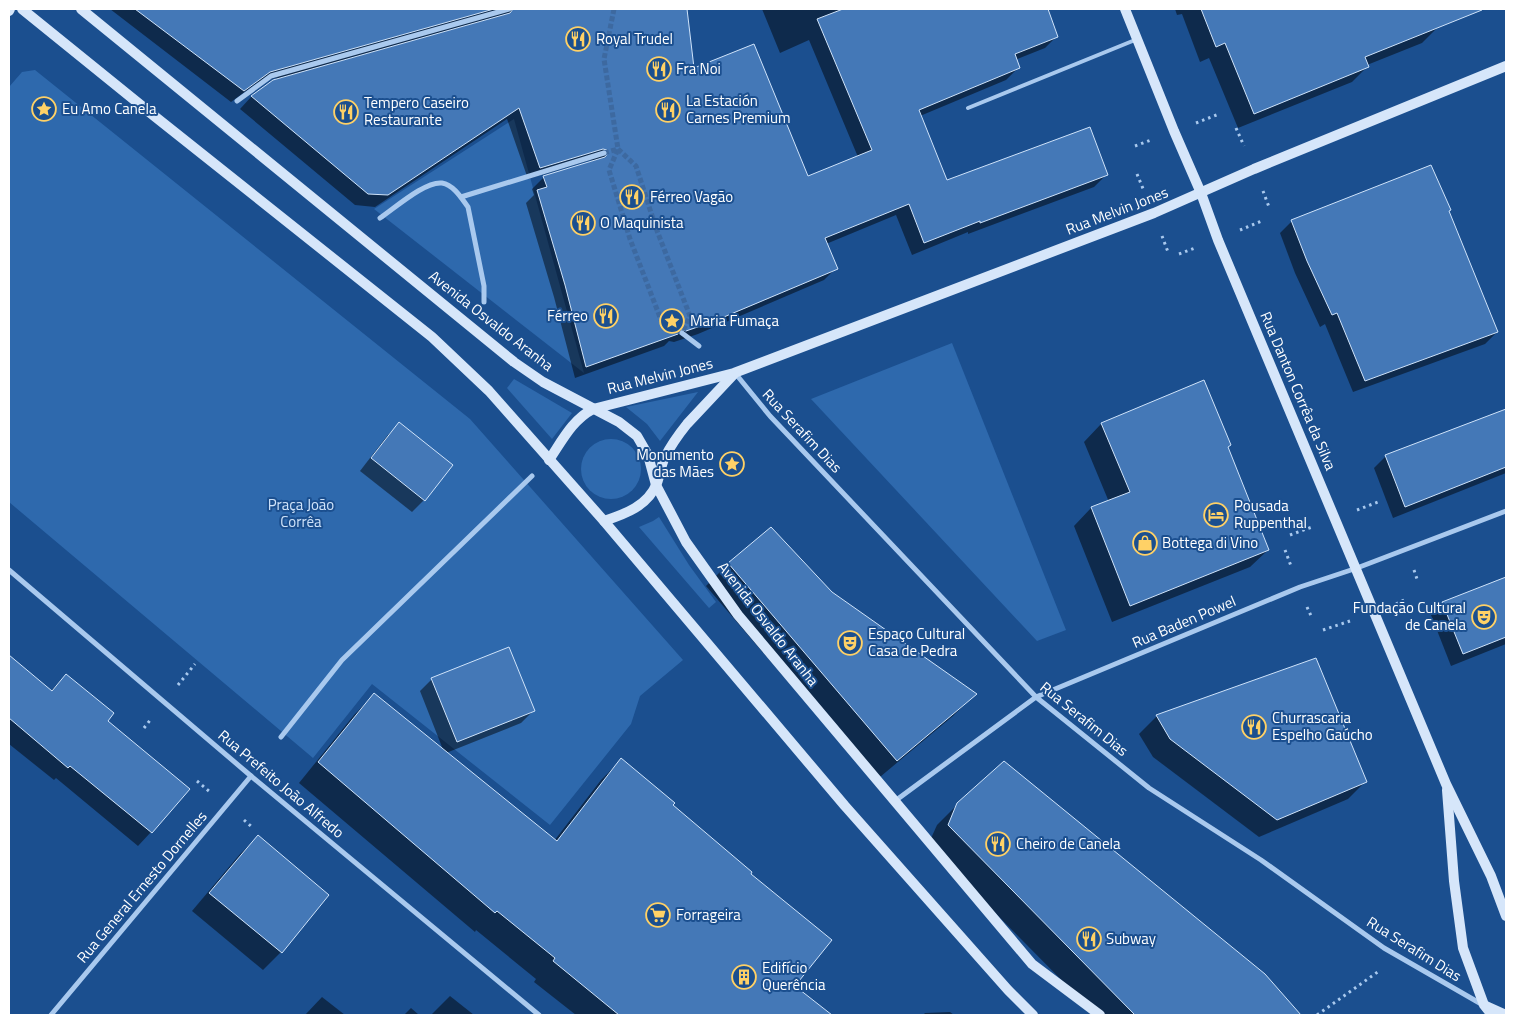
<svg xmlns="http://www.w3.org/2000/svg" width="1515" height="1024" font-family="'Titillium Web',sans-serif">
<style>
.green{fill:#2e69ad}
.shadow{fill:#0007}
.building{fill:#4478b7;stroke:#cfe3fa}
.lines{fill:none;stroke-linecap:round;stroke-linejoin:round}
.street-tunnel{stroke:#3d69a0;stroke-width:5;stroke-dasharray:5 2.5;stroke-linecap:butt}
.path{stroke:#a9c9ee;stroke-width:3;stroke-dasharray:2.5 4;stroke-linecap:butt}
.lane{stroke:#a9c9ee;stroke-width:4}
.street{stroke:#a9c9ee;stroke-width:5}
.secondary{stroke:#d6e6fa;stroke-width:10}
.labels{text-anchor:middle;stroke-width:4;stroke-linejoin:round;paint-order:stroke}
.poi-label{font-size:15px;fill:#fff;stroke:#1b4f8f;text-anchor:start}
.street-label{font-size:15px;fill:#fff;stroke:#1b4f8f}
.park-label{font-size:15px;fill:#cfe3fa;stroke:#1b4f8f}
</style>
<rect width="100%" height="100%" fill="#1b4f8f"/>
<g class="green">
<path d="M35 70 470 419 683 660 640 696 631 724 550 825 372 684 313 758 9 502V87L22 72Z"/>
<path d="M514 119 584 373 374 209Z"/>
<path d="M952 343 1066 630 1037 641 811 399Z"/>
<path d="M514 379 572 413 552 439 507 388Z"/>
<path d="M698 392 660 441 647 424 626 407Z"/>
<circle cx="611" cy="469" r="30"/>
<path d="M659 517 689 565 716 602 709 608 639 527 653 521Z"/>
</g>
<g class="shadow">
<path d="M110 9H686L693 69 807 178 858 157 809 40 780 53 762 9H1046L1057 36 1045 48 1015 60 1018 68 1006 80 920 116 947 182 1106 175 1094 187 968 234V232L912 255 896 215 826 244 836 268 824 280 698 334 674 342 669 341 664 346 575 378 554 297 526 203 534 195 532 189 544 177 596 161 590 160 528 179 507 119 375 207 355 205 240 109 251 97 278 77 257 83 231 102Z"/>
<path d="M1175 9H1430L1438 27 1422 43 1367 65 1368 66 1352 82 1238 128 1209 58 1200 62 1182 14 1177 15Z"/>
<path d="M1448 211 1497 332 1485 344 1353 392 1325 324 1320 327 1295 273 1280 233 1292 221Z"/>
<path d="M1203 382 1227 448 1268 550 1250 567 1112 622 1074 526 1091 508 1109 502 1084 442 1101 424Z"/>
<path d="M1505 411 1506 473 1393 518 1374 468 1386 456Z"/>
<path d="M399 424 424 500 412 512 360 471 387 436Z"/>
<path d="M771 528 831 593 975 694 953 716 874 782 706 586 728 564Z"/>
<path d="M1506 578V644L1451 666 1431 615 1443 603Z"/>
<path d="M9 656 51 691 66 675 106 721 151 832 138 846 56 778 54 780 9 744Z"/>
<path d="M1316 659 1365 782 1348 799 1259 837 1153 757 1139 734 1156 717Z"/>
<path d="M432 679 533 711 521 723 446 753 554 841 601 780 621 760 749 874 793 986 830 1015H576L534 982 536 979 476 930 475 932 299 783 354 715 374 695 444 752 420 691Z"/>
<path d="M958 804 1264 975 1300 1015H1096L928 845 937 825Z"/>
<path d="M258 837 328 896 281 952 263 970 192 911 240 854Z"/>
<path d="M450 996 474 1015H431Z"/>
<path d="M322 997 345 1015H305Z"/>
<path d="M411 1008 419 1015H404Z"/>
<path d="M950 1012 954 1015H923L925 1013Z"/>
</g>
<g class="building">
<path d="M135 9H494L270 72 244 91Z"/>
<path d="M513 9H687L694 68 754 44 808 176 872 150 817 19 843 9H1048L1058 37 1015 54 1020 68 919 110 947 180 1090 127 1108 175 980 223V221L924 243 909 204 825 238 838 269 712 322 686 331 681 329 678 331V334L586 367 565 285 537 190 547 187 543 176 605 157 608 153 607 150 603 149 540 168 519 108 388 195 368 194 251 96 273 80 510 13Z"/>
<path d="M1201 9H1482V10L1365 57 1369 67 1254 114 1225 43 1216 47Z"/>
<path d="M1431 165 1451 210 1449 211 1498 332 1365 381 1337 313 1332 315 1307 261 1291 220Z"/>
<path d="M1204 380 1231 445 1228 447 1269 550 1130 606 1091 507 1130 492 1101 423Z"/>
<path d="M1506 409V467L1405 507 1385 455Z"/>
<path d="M399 422 453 465 425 501 371 458Z"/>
<path d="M771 527 832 592 977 694 897 761 728 563Z"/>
<path d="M1506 577V637L1463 654 1442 602Z"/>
<path d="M509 647 535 711 457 742 431 678Z"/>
<path d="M9 655 52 691 66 674 114 713 108 721 190 789 152 833 70 766 68 768 9 718Z"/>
<path d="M1316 658 1367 782 1277 820 1170 739 1156 715Z"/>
<path d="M374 693 557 841 621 758 675 803 673 805 752 872 751 874 832 940 795 986 832 1015H619L553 961 555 958 497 911 495 913 318 762Z"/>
<path d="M1004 761 1265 974 1301 1015H1135L948 825 957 803Z"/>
<path d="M258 835 329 895 282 953 209 893Z"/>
</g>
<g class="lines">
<g class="street-tunnel">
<path d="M614 9 604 59 618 149"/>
<path d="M618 149 636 166 656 228 690 316 682 333 663 325 630 239 609 170Z"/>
<path d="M604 153 618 149"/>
</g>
<g class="path">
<path d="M1196 123 1219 114"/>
<path d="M1236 128 1244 146"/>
<path d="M1135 146 1151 140"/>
<path d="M1137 174 1144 191"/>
<path d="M1263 191 1269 207"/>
<path d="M1240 230 1264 220"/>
<path d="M1162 236 1168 252"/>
<path d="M1179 254 1195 248"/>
<path d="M1357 510 1378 502"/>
<path d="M1290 535 1312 527"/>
<path d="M1285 550 1291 566"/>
<path d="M1414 570 1417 579"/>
<path d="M1396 604 1404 600"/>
<path d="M1307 607 1312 618"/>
<path d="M1323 630 1350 621"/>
<path d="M178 685 195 664"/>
<path d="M144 728 151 719"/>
<path d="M197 781 210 792"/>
<path d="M244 820 253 828"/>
<path d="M1317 1015 1379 971"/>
</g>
<path class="lane" d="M968 108 1135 40"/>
<g class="street">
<path d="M237 101 271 76 509 9"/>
<path d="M461 197 604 153"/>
<path d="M380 218C395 208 425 181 442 183 454 185 462 199 468 207L484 286V302"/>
<path d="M682 333 699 346"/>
<path d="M735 373 770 416 1036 697 1149 788 1261 860 1384 948 1483 1005"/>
<path d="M9 570 251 776 539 1015"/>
<path d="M281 737 342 660 532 476"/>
<path d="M895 801 1036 697 1300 587 1357 568 1506 511"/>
<path d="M51 1015 251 776"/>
</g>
<g class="secondary">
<path d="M22 9 153 115 432 337 489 391 604 521 845 806 1008 990 1033 1015"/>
<path d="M81 9 514 362 543 382 619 422 637 436 648 455 656 485 686 542 738 615 1032 964 1100 1015"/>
<path d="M1125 9 1174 131 1201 193 1218 240 1446 784 1491 876 1506 916"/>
<path d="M9 11 10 9"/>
<path d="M549 460C562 441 572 420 593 409L734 373 1154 213 1254 169 1506 66"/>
<path d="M604 521C625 514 648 506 657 483 660 475 661 465 665 457 671 445 679 434 687 424L734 374"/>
<path d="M1447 790 1454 881 1463 948 1484 1005 1492 1015"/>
<path d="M1486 1006 1506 1015"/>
</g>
</g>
<defs>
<g id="restaurant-ring" transform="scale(1.25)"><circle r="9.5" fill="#1b4f8f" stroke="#ffd166" stroke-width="1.5"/><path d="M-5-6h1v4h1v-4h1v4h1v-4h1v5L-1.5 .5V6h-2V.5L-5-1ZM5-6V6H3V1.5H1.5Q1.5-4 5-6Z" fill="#ffd166"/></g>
<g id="sight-ring" transform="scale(1.25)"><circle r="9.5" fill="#1b4f8f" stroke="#ffd166" stroke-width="1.5"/><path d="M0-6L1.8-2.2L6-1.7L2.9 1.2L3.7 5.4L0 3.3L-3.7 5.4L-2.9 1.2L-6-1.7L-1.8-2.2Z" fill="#ffd166"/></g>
<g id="hotel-ring" transform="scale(1.25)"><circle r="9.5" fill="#1b4f8f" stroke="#ffd166" stroke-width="1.5"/><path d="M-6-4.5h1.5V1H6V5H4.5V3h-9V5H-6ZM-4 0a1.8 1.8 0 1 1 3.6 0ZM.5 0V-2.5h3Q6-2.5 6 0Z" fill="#ffd166"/></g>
<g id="shop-ring" transform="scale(1.25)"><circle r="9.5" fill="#1b4f8f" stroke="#ffd166" stroke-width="1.5"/><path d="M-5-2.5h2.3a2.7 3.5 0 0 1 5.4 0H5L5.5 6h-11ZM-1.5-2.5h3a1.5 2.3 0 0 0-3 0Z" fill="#ffd166"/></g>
<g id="theatre-ring" transform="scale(1.25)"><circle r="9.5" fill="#1b4f8f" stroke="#ffd166" stroke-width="1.5"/><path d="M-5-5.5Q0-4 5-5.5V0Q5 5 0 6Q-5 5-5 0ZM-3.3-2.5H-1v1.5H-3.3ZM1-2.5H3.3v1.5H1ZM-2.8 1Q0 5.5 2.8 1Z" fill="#ffd166"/></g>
<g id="supermarket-ring" transform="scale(1.25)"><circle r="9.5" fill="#1b4f8f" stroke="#ffd166" stroke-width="1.5"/><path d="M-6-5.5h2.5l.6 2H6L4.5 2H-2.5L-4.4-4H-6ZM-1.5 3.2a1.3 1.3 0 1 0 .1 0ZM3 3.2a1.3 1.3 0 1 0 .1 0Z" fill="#ffd166"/></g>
<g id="building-ring" transform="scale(1.25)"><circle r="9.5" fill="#1b4f8f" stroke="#ffd166" stroke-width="1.5"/><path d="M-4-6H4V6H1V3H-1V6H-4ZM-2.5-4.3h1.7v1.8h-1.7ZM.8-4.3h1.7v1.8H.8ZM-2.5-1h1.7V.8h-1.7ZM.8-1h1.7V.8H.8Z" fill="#ffd166"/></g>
</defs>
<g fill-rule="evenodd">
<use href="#restaurant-ring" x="578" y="39"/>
<use href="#restaurant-ring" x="659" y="69"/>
<use href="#sight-ring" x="44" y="109"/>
<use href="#restaurant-ring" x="668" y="110"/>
<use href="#restaurant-ring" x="346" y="112"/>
<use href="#restaurant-ring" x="632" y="197"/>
<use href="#restaurant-ring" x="583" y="223"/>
<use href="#restaurant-ring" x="606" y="316"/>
<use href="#sight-ring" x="672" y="321"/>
<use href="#sight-ring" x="732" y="464"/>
<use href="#hotel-ring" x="1216" y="515"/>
<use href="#shop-ring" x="1145" y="543"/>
<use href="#theatre-ring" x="1484" y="617"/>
<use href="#theatre-ring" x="850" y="643"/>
<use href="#restaurant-ring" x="1254" y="727"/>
<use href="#restaurant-ring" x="998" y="844"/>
<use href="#supermarket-ring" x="658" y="915"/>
<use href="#restaurant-ring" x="1089" y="939"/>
<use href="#building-ring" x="744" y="977"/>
</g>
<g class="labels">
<g class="poi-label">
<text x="596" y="44">Royal Trudel</text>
<text x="676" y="74">Fra Noi</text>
<text x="686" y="106">La Estación<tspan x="686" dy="17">Carnes Premium</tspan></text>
<text x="364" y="108">Tempero Caseiro<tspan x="364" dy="17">Restaurante</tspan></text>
<text x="62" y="114">Eu Amo Canela</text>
<text x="650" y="202">Férreo Vagão</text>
<text x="600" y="228">O Maquinista</text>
<text x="588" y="321" text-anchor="end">Férreo</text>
<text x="690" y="326">Maria Fumaça</text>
<text x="714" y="460" text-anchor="end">Monumento<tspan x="714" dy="17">das Mães</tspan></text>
<text x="1234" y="511">Pousada<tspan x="1234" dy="17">Ruppenthal</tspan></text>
<text x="1162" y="548">Bottega di Vino</text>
<text x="1466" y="613" text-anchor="end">Fundação Cultural<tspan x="1466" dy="17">de Canela</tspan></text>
<text x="868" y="639">Espaço Cultural<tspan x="868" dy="17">Casa de Pedra</tspan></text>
<text x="1272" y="723">Churrascaria<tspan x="1272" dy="17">Espelho Gaúcho</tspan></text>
<text x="1016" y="849">Cheiro de Canela</text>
<text x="676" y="920">Forrageira</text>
<text x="1106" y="944">Subway</text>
<text x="762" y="973">Edifício<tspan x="762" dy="17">Querência</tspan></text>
</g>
<g class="street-label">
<text transform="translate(1117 211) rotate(-21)" y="5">Rua Melvin Jones</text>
<text transform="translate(491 321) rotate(38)" y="5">Avenida Osvaldo Aranha</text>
<text transform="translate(660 376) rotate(-14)" y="5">Rua Melvin Jones</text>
<text transform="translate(1298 391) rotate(67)" y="5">Rua Danton Corrêa da Silva</text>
<text transform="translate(802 431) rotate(47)" y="5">Rua Serafim Dias</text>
<text transform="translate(1184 622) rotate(-23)" y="5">Rua Baden Powel</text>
<text transform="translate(768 624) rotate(52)" y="5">Avenida Osvaldo Aranha</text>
<text transform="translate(1084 719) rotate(39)" y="5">Rua Serafim Dias</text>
<text transform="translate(281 784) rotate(40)" y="5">Rua Prefeito João Alfredo</text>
<text transform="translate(142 887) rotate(-50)" y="5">Rua General Ernesto Dornelles</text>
<text transform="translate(1414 949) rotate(32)" y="5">Rua Serafim Dias</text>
</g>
<g class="park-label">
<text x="301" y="510">Praça João<tspan x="301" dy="17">Corrêa</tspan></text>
</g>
</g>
<rect width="1515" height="1024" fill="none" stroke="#ffffff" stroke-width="20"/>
</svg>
